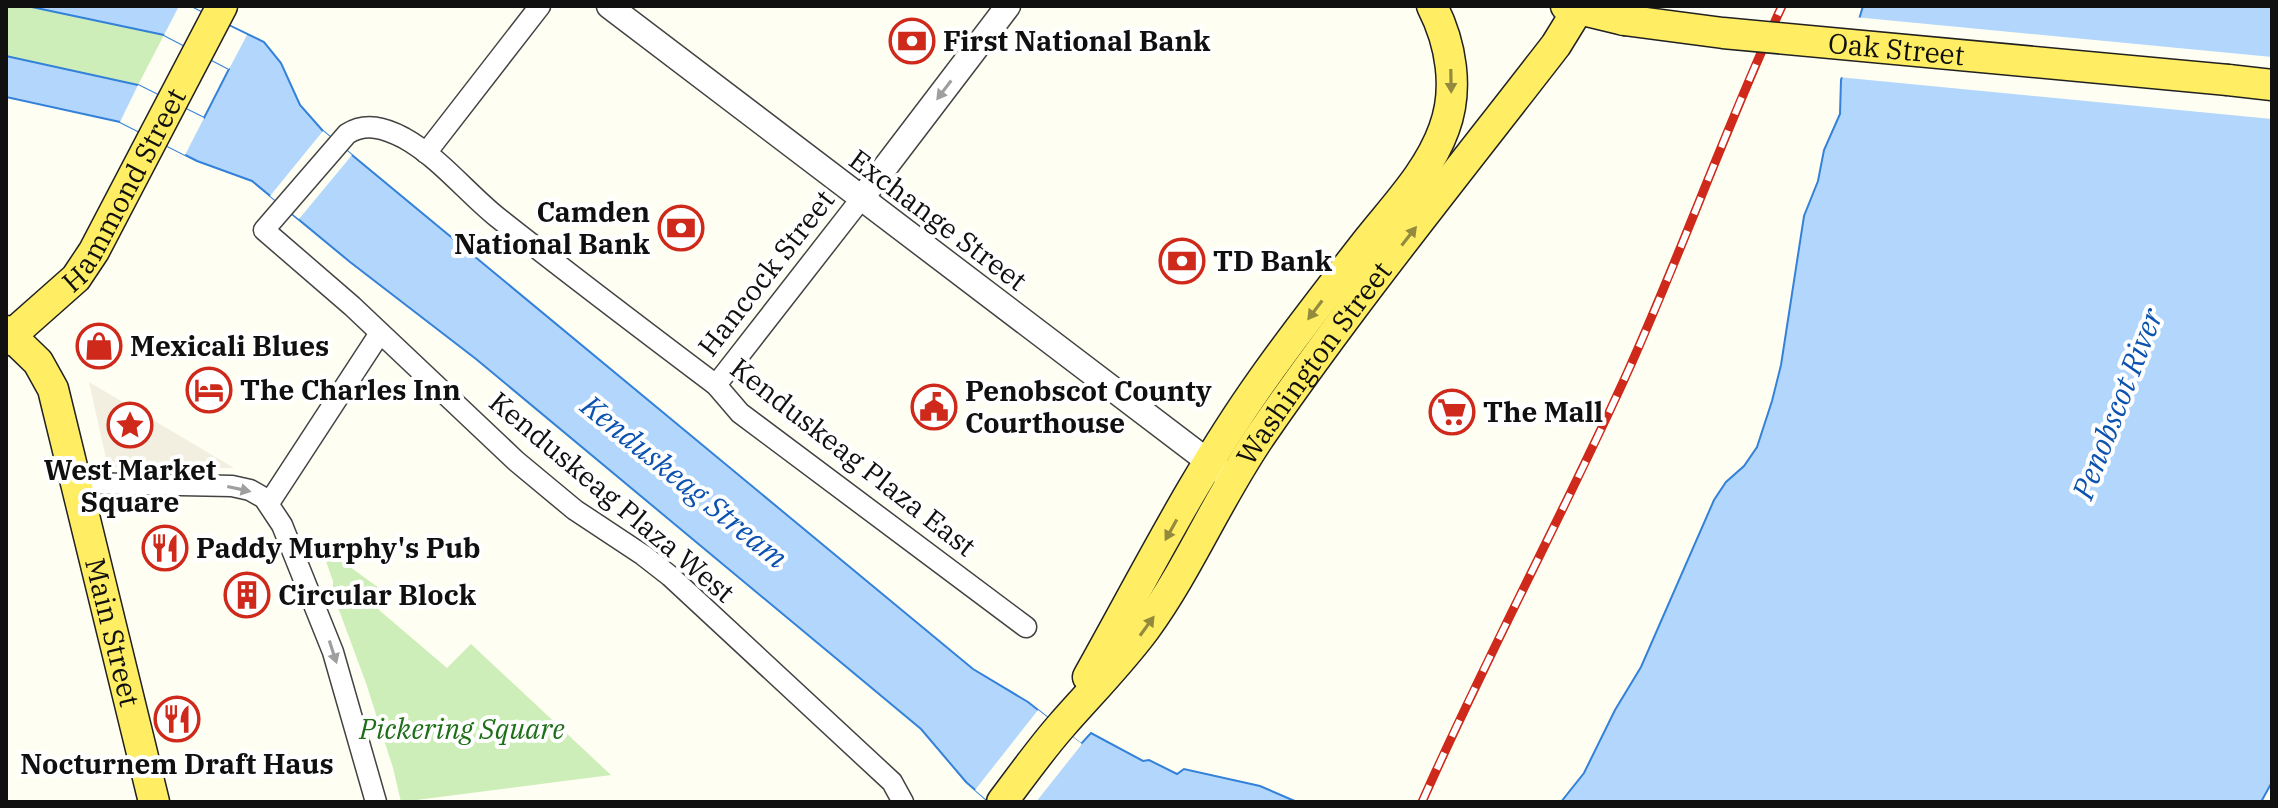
<svg xmlns="http://www.w3.org/2000/svg" width="2278" height="808" font-family="'IBM Plex Serif',serif">
<style>
.green{fill:#cdeeb8}
.plaza{fill:#f2efe0}
.water{fill:#b3d7fc;stroke:#3381d9;stroke-width:2}
.pier{fill:#fffef3}
.lines{fill:none;stroke-linecap:round;stroke-linejoin:round}
.minor-casing{stroke:#434343;stroke-width:23}
.tertiary-casing{stroke:#434343;stroke-width:27}
.primary-casing{stroke:#212121;stroke-width:33}
.minor{stroke:#fff;stroke-width:20}
.tertiary{stroke:#fff;stroke-width:24}
.primary{stroke:#ffee63;stroke-width:30}
.rail-casing{stroke:#ce291a;stroke-width:9}
.rail{stroke:#fff;stroke-width:6;stroke-dasharray:18;stroke-linecap:butt}
.primary-bridge-casing{stroke:#212121;stroke-width:33;stroke-linecap:butt}
.primary-bridge{stroke:#ffee63;stroke-width:30}
.oneway{fill:#938a3e}
.oneway2{fill:#9f9f9f}
.labels{text-anchor:middle;stroke-width:8;stroke-linejoin:round;paint-order:stroke}
.poi-label{font-size:28px;font-weight:bold;fill:#101010;stroke:#fff;text-anchor:start}
.street-label{font-size:28px;fill:#101010;stroke:#fff}
.park-label{font-size:28px;font-style:italic;fill:#1f6f19;stroke:#fff}
.water-label{font-size:30px;font-style:italic;fill:#0c52af;stroke:#fff}
</style>
<rect width="100%" height="100%" fill="#fffef3"/>
<g class="green">
<path d="M6 6H27L164 35 138 85 6 56Z"/>
<path d="M320 545 383 591 387 600 379 610 447 668 471 644 611 775 401 802 393 768 366 683 333 594V581Z"/>
</g>
<path class="plaza" d="M89 382 234 468 108 467Z"/>
<g class="water">
<path d="M27 6H189L264 42 281 63 300 105 323 131 973 669 1028 702 1081 744 1091 733 1143 761 1149 760 1177 774 1184 769 1260 786 1297 802H989L966 782 921 729 476 359 350 262 252 181 197 161 120 122 6 97V56L138 85 204 118 229 69 164 35Z"/>
<path d="M1863 6H2272V782L2261 802H1561L1584 773 1615 710 1641 667 1714 500 1726 482 1744 466 1757 447 1772 401 1781 365 1804 216 1818 181 1824 150 1840 114 1841 80Z"/>
</g>
<g class="pier">
<path d="M179 6H189L247 35 229 69 164 35Z"/>
<path d="M1854 17 2272 57V119L1838 77Z"/>
<path d="M138 85 204 118 185 155 120 122Z"/>
<path d="M323 131 352 155 299 219 270 196Z"/>
<path d="M1038 710 1082 744 1036 802H989L975 790Z"/>
</g>
<g class="lines">
<g class="minor-casing">
<g id="minor">
<path d="M426 153 540 6"/>
<path d="M716 385 861 199"/>
<path d="M78 483 232 486 250 490 264 498 282 525 333 652 376 802"/>
<path d="M269 503 380 333"/>
<path d="M903 802 892 782 670 576 643 555 575 510 516 461 352 306 264 230 347 134C366 122 385 128 404 138 440 158 466 192 497 217 569 274 643 330 716 385L740 413 1026 627"/>
</g>
</g>
<g class="tertiary-casing">
<g id="tertiary">
<path d="M609 6 1222 472"/>
<path d="M861 199 1008 6"/>
</g>
</g>
<g class="primary-casing">
<g id="primary">
<path d="M1566 6 1624 20"/>
<path d="M2228 80 2272 85"/>
<path id="s1" d="M6 331 38 362 53 389 154 802"/>
<path id="s2" d="M6 340 76 278 94 251 222 6"/>
<path d="M1088 677C1144 577 1196 473 1263 379 1297 331 1333 285 1369 239 1396 205 1429 171 1444 129 1459 89 1451 43 1432 6"/>
<path id="s3" d="M1002 802C1021 777 1040 750 1061 726 1089 694 1119 664 1145 629 1190 567 1219 495 1263 432 1355 299 1457 173 1556 45L1580 6"/>
</g>
</g>
<use href="#minor" class="minor"/>
<use href="#tertiary" class="tertiary"/>
<use href="#primary" class="primary"/>
<g class="rail-casing">
<path id="rail" d="M1422 802C1485 660 1559 522 1624 380 1680 257 1725 129 1782 6"/>
</g>
<use href="#rail" class="rail"/>
<g class="primary-bridge-casing">
<g id="primary-bridge">
<path id="s4" d="M1624 20 1723 33 2228 80"/>
</g>
</g>
<use href="#primary-bridge" class="primary-bridge"/>
</g>
<defs><path id="oneway-solid" d="M-6-.8H1V-3.2L6.5 0L1 3.2V.8H-6Z" transform="scale(2)"/></defs>
<g class="oneway">
<use href="#oneway-solid" transform="translate(1451 81) rotate(89)"/>
<use href="#oneway-solid" transform="translate(1409 236) rotate(-52)"/>
<use href="#oneway-solid" transform="translate(1315 310) rotate(127)"/>
<use href="#oneway-solid" transform="translate(1171 530) rotate(119)"/>
<use href="#oneway-solid" transform="translate(1147 626) rotate(-54)"/>
</g>
<g class="oneway2">
<use href="#oneway-solid" transform="translate(944 90) rotate(127)"/>
<use href="#oneway-solid" transform="translate(239 489) rotate(12)"/>
<use href="#oneway-solid" transform="translate(333 652) rotate(72)"/>
</g>
<defs>
<g id="bank-ring" transform="scale(2.3)"><circle r="9.5" fill="#fff" stroke="#ce291a" stroke-width="1.5"/><path d="M-6-4H6V4H-6ZM0-2.3a2.3 2.3 0 1 0 0 4.6a2.3 2.3 0 1 0 0-4.6Z" fill="#ce291a"/></g>
<g id="shop-ring" transform="scale(2.3)"><circle r="9.5" fill="#fff" stroke="#ce291a" stroke-width="1.5"/><path d="M-5-2.5h2.3a2.7 3.5 0 0 1 5.4 0H5L5.5 6h-11ZM-1.5-2.5h3a1.5 2.3 0 0 0-3 0Z" fill="#ce291a"/></g>
<g id="hotel-ring" transform="scale(2.3)"><circle r="9.5" fill="#fff" stroke="#ce291a" stroke-width="1.5"/><path d="M-6-4.5h1.5V1H6V5H4.5V3h-9V5H-6ZM-4 0a1.8 1.8 0 1 1 3.6 0ZM.5 0V-2.5h3Q6-2.5 6 0Z" fill="#ce291a"/></g>
<g id="civic-ring" transform="scale(2.3)"><circle r="9.5" fill="#fff" stroke="#ce291a" stroke-width="1.5"/><path d="M-.6-6.5H3V-4.5H.6V-3L4-1V1h2V6H-6V1h2V-1L-.6-3ZM-1.2 2.5V6h2.4V2.5Z" fill="#ce291a"/></g>
<g id="supermarket-ring" transform="scale(2.3)"><circle r="9.5" fill="#fff" stroke="#ce291a" stroke-width="1.5"/><path d="M-6-5.5h2.5l.6 2H6L4.5 2H-2.5L-4.4-4H-6ZM-1.5 3.2a1.3 1.3 0 1 0 .1 0ZM3 3.2a1.3 1.3 0 1 0 .1 0Z" fill="#ce291a"/></g>
<g id="sight-ring" transform="scale(2.3)"><circle r="9.5" fill="#fff" stroke="#ce291a" stroke-width="1.5"/><path d="M0-6L1.8-2.2L6-1.7L2.9 1.2L3.7 5.4L0 3.3L-3.7 5.4L-2.9 1.2L-6-1.7L-1.8-2.2Z" fill="#ce291a"/></g>
<g id="restaurant-ring" transform="scale(2.3)"><circle r="9.5" fill="#fff" stroke="#ce291a" stroke-width="1.5"/><path d="M-5-6h1v4h1v-4h1v4h1v-4h1v5L-1.5 .5V6h-2V.5L-5-1ZM5-6V6H3V1.5H1.5Q1.5-4 5-6Z" fill="#ce291a"/></g>
<g id="building-ring" transform="scale(2.3)"><circle r="9.5" fill="#fff" stroke="#ce291a" stroke-width="1.5"/><path d="M-4-6H4V6H1V3H-1V6H-4ZM-2.5-4.3h1.7v1.8h-1.7ZM.8-4.3h1.7v1.8H.8ZM-2.5-1h1.7V.8h-1.7ZM.8-1h1.7V.8H.8Z" fill="#ce291a"/></g>
</defs>
<g fill-rule="evenodd">
<use href="#bank-ring" x="912" y="41"/>
<use href="#bank-ring" x="681" y="228"/>
<use href="#bank-ring" x="1182" y="261"/>
<use href="#shop-ring" x="99" y="346"/>
<use href="#hotel-ring" x="209" y="390"/>
<use href="#civic-ring" x="934" y="407"/>
<use href="#supermarket-ring" x="1452" y="412"/>
<use href="#sight-ring" x="130" y="425"/>
<use href="#restaurant-ring" x="165" y="548"/>
<use href="#building-ring" x="247" y="595"/>
<use href="#restaurant-ring" x="177" y="719"/>
</g>
<g class="labels">
<g class="poi-label">
<text x="943" y="51">First National Bank</text>
<text x="650" y="222" text-anchor="end">Camden<tspan x="650" dy="32">National Bank</tspan></text>
<text x="1213" y="271">TD Bank</text>
<text x="130" y="356">Mexicali Blues</text>
<text x="240" y="400">The Charles Inn</text>
<text x="965" y="401">Penobscot County<tspan x="965" dy="32">Courthouse</tspan></text>
<text x="1483" y="422">The Mall</text>
<text x="130" y="480" text-anchor="middle">West Market<tspan x="130" dy="32">Square</tspan></text>
<text x="196" y="558">Paddy Murphy's Pub</text>
<text x="278" y="605">Circular Block</text>
<text x="177" y="774" text-anchor="middle">Nocturnem Draft Haus</text>
</g>
<g class="street-label">
<text dy="10" stroke="none"><textPath href="#s4" startOffset="274">Oak Street</textPath></text>
<text dy="10" stroke="none"><textPath href="#s2" startOffset="194">Hammond Street</textPath></text>
<text transform="translate(938 220) rotate(37)" y="10">Exchange Street</text>
<text transform="translate(766 273) rotate(-52)" y="10">Hancock Street</text>
<text dy="10" stroke="none"><textPath href="#s3" startOffset="540">Washington Street</textPath></text>
<text transform="translate(853 457) rotate(38)" y="10">Kenduskeag Plaza East</text>
<text transform="translate(612 497) rotate(40)" y="10">Kenduskeag Plaza West</text>
<text dy="10" stroke="none"><textPath href="#s1" startOffset="326">Main Street</textPath></text>
</g>
<g class="park-label">
<text x="462" y="739">Pickering Square</text>
</g>
<g class="water-label">
<text transform="translate(2118 404) rotate(-69)" y="10">Penobscot River</text>
<text transform="translate(684 482) rotate(39)" y="10">Kenduskeag Stream</text>
</g>
</g>
<rect width="2278" height="808" fill="none" stroke="#101010" stroke-width="16"/>
</svg>
